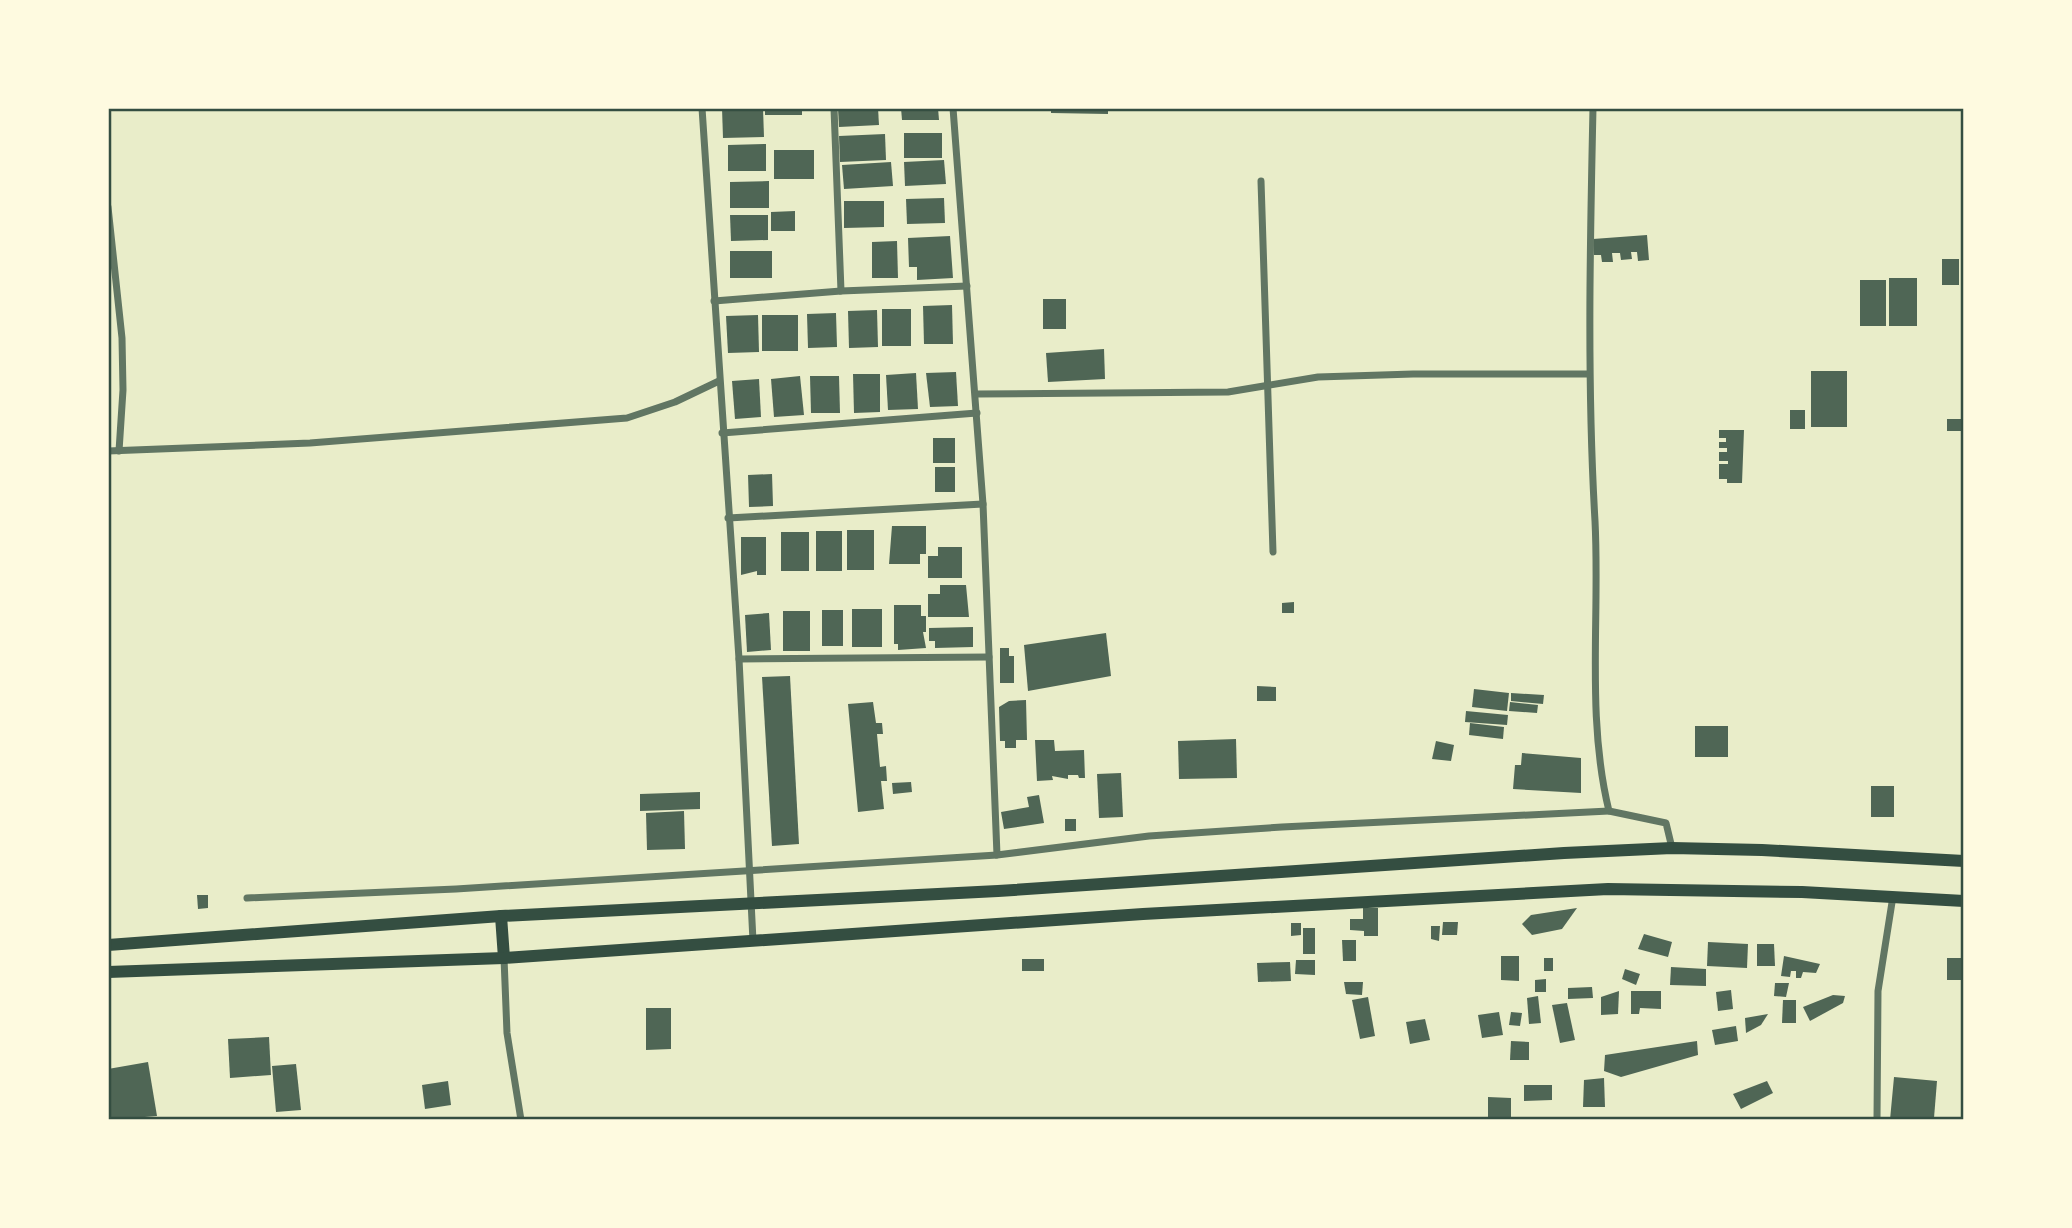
<svg xmlns="http://www.w3.org/2000/svg" width="2072" height="1228" font-family="'DM Sans',sans-serif">
<style>
.building{fill:#4f6655}
.lines{fill:none;stroke-linecap:round;stroke-linejoin:round}
.minor{stroke:#617663;stroke-width:7}
.primary{stroke:#344e41;stroke-width:12}
.neatline{fill:none;stroke:#344e41;stroke-width:2.5}
</style>
<rect width="100%" height="100%" fill="#e9edc9"/>
<g class="building">
<path d="M722 108H763L764 137 723 138Z"/>
<rect x="765" y="108" width="37" height="7"/>
<path d="M838 108H878L879 125 839 127Z"/>
<path d="M901 108H938L939 120H902Z"/>
<path d="M1051 108H1108V114L1051 113Z"/>
<rect x="904" y="133" width="38" height="25"/>
<path d="M885 134 886 160 840 162 839 136Z"/>
<path d="M766 144V171H728V145Z"/>
<rect x="774" y="150" width="40" height="29"/>
<path d="M944 160 946 184 905 186 904 162Z"/>
<path d="M891 162 893 186 844 189 842 165Z"/>
<path d="M769 181V208H730V182Z"/>
<path d="M944 198 945 223 907 224 906 199Z"/>
<path d="M844 201H884V227L844 228Z"/>
<path d="M795 211V231H771V212Z"/>
<path d="M730 215H768V240L731 241Z"/>
<path d="M1647 235 1649 260 1638 261 1637 252H1631L1632 259 1621 260 1620 253H1612L1613 262H1602L1601 255H1594L1593 239Z"/>
<path d="M950 236 953 278 917 280V267H909L908 238Z"/>
<path d="M897 241 898 278H872V242Z"/>
<rect x="730" y="251" width="42" height="27"/>
<rect x="1942" y="259" width="17" height="26"/>
<rect x="1889" y="278" width="28" height="48"/>
<rect x="1860" y="280" width="26" height="46"/>
<rect x="1043" y="299" width="23" height="30"/>
<path d="M952 305 953 344H924L923 306Z"/>
<rect x="882" y="309" width="29" height="37"/>
<path d="M877 310 878 347 849 348 848 311Z"/>
<path d="M836 313 837 347 808 348 807 314Z"/>
<path d="M758 315 759 352 728 353 726 316Z"/>
<rect x="762" y="315" width="36" height="36"/>
<path d="M1104 349 1105 379 1048 382 1046 353Z"/>
<rect x="1811" y="371" width="36" height="56"/>
<path d="M956 372 958 406 930 407 926 373Z"/>
<path d="M916 373 918 409 888 410 886 375Z"/>
<path d="M853 374H880V412L854 413Z"/>
<path d="M800 376 804 415 774 417 771 379Z"/>
<path d="M810 376H839L840 413H811Z"/>
<path d="M759 379 761 417 735 419 732 381Z"/>
<rect x="1790" y="410" width="15" height="19"/>
<rect x="1947" y="419" width="17" height="12"/>
<path d="M1719 430H1744L1742 483H1727V479H1719V464H1728V461H1719V452H1727V448H1719V442H1726V438H1719Z"/>
<rect x="933" y="438" width="22" height="25"/>
<rect x="935" y="467" width="20" height="25"/>
<path d="M772 474 773 506 749 507 748 475Z"/>
<path d="M892 526H926V554H920V564H889Z"/>
<rect x="847" y="530" width="27" height="40"/>
<rect x="816" y="531" width="26" height="40"/>
<rect x="781" y="532" width="28" height="39"/>
<path d="M741 537H766V575H757V571L741 575Z"/>
<path d="M938 547H962V578H928V556H938Z"/>
<path d="M940 585H966L969 617H928V594H940Z"/>
<path d="M1294 602V613H1282V603Z"/>
<path d="M894 605H921V616H926V632H923L926 648 898 650V644H894Z"/>
<rect x="852" y="609" width="30" height="38"/>
<rect x="822" y="610" width="21" height="36"/>
<rect x="783" y="611" width="27" height="40"/>
<path d="M769 613 771 650 747 652 745 615Z"/>
<path d="M973 627V647L935 648V641H929V628Z"/>
<path d="M1106 633 1111 676 1028 691 1024 645Z"/>
<path d="M1000 648H1009V656H1014V683H1000Z"/>
<path d="M790 676 799 844 772 846 762 677Z"/>
<path d="M1257 686 1276 687V701H1257Z"/>
<path d="M1474 689 1509 693 1507 711 1472 707Z"/>
<path d="M1511 693 1544 695 1543 704 1511 701Z"/>
<path d="M1026 700 1027 740H1016V748H1005V741H1000L999 707 1009 701Z"/>
<path d="M873 702 876 723H882L883 734H877L880 767 886 766 887 781H881L884 809 858 812 848 704Z"/>
<path d="M1510 702 1538 705 1537 713 1509 711Z"/>
<path d="M1466 711 1508 715 1507 725 1465 722Z"/>
<path d="M1470 723 1504 727 1503 739 1469 735Z"/>
<rect x="1695" y="726" width="33" height="31"/>
<path d="M1236 739 1237 778 1179 779 1178 741Z"/>
<path d="M1035 740H1054L1055 751 1084 750 1085 778H1079L1078 775H1068V779L1052 776 1053 780 1037 781Z"/>
<path d="M1436 741 1454 745 1451 761 1432 759Z"/>
<path d="M1522 753 1581 758V793L1513 789 1515 765H1521Z"/>
<path d="M1121 773 1123 817 1099 818 1097 774Z"/>
<path d="M911 782 912 792 893 794 892 783Z"/>
<rect x="1871" y="786" width="23" height="31"/>
<path d="M700 792V809L640 811V794Z"/>
<path d="M1039 795 1044 823 1004 829 1001 812 1029 807 1027 797Z"/>
<path d="M684 811 685 849 647 850 646 813Z"/>
<rect x="1065" y="819" width="11" height="12"/>
<path d="M197 895H208V908L198 909Z"/>
<path d="M1363 908H1378V936H1364V931L1350 930V919H1363Z"/>
<path d="M1577 908 1562 929 1532 935 1522 924 1531 915Z"/>
<path d="M1443 922H1458L1457 935H1442Z"/>
<path d="M1291 923H1301V935L1291 936Z"/>
<path d="M1431 926H1440L1439 941 1431 939Z"/>
<rect x="1303" y="928" width="12" height="26"/>
<path d="M1644 934 1672 942 1668 957 1638 949Z"/>
<path d="M1342 940H1356V961H1343Z"/>
<path d="M1708 942 1748 944 1747 968 1707 966Z"/>
<path d="M1757 944H1774L1775 966H1757Z"/>
<path d="M1501 956H1519V981L1501 980Z"/>
<path d="M1784 956 1820 964 1816 973 1803 972 1801 978H1796V971H1791L1790 977 1781 976Z"/>
<rect x="1544" y="958" width="9" height="13"/>
<rect x="1947" y="958" width="17" height="22"/>
<rect x="1022" y="959" width="22" height="12"/>
<path d="M1296 960H1315V975L1295 974Z"/>
<path d="M1290 962 1291 981 1258 982 1257 963Z"/>
<path d="M1671 967 1706 969V986L1670 985Z"/>
<path d="M1625 969 1640 974 1636 985 1622 979Z"/>
<path d="M1546 979V992H1535V980Z"/>
<path d="M1344 982H1363L1362 995 1346 994Z"/>
<path d="M1775 983H1789L1786 997 1774 996Z"/>
<path d="M1592 987 1593 998 1568 999V988Z"/>
<path d="M1731 990 1733 1009 1718 1011 1716 992Z"/>
<path d="M1619 991 1618 1014 1601 1015V997Z"/>
<path d="M1631 991H1661V1009L1640 1008 1639 1014H1631Z"/>
<path d="M1833 995 1845 996 1843 1003 1810 1021 1803 1007Z"/>
<path d="M1538 996 1541 1023 1529 1024 1527 998Z"/>
<path d="M1368 997 1375 1036 1360 1039 1352 1000Z"/>
<path d="M1783 1000H1796V1023H1782Z"/>
<path d="M1567 1003 1575 1040 1560 1043 1552 1005Z"/>
<path d="M646 1008H671V1049L646 1050Z"/>
<path d="M1499 1012 1503 1035 1482 1038 1478 1015Z"/>
<path d="M1511 1012 1522 1013 1520 1026 1509 1025Z"/>
<path d="M1768 1014 1761 1025 1746 1033 1745 1018Z"/>
<path d="M1425 1019 1430 1040 1410 1044 1406 1022Z"/>
<path d="M1736 1026 1738 1041 1715 1045 1712 1030Z"/>
<path d="M269 1037 271 1075 230 1078 228 1039Z"/>
<path d="M1511 1041 1529 1042V1060H1510Z"/>
<path d="M1697 1041 1698 1055 1621 1077 1604 1071 1605 1055Z"/>
<path d="M148 1062 157 1116 108 1120V1069Z"/>
<path d="M296 1064 301 1110 276 1112 272 1066Z"/>
<path d="M1894 1077 1937 1081 1934 1118 1890 1120Z"/>
<path d="M1604 1078 1605 1107H1583L1584 1080Z"/>
<path d="M448 1081 451 1105 425 1109 422 1085Z"/>
<path d="M1767 1081 1773 1093 1741 1109 1733 1094Z"/>
<path d="M1524 1085H1552V1100L1524 1101Z"/>
<path d="M1488 1097 1511 1098V1120H1488Z"/>
</g>
<g class="lines">
<g class="minor">
<path d="M702 108 739 659 753 941"/>
<path d="M834 108 841 291"/>
<path d="M953 108 983 504 997 855"/>
<path d="M1593 108C1590 246 1587 384 1595 521 1600 617 1586 717 1609 811L1666 823 1672 848"/>
<path d="M1261 181 1273 552"/>
<path d="M108 207 122 338 123 390 119 451"/>
<path d="M714 301 841 291 967 286"/>
<path d="M976 394 1228 392 1318 377 1413 374H1589"/>
<path d="M722 433 977 413"/>
<path d="M108 451 310 443 627 418 675 402 719 381"/>
<path d="M728 518 983 504"/>
<path d="M739 659 989 657"/>
<path d="M247 898 456 889 997 855 1149 836 1282 827 1609 811"/>
<path d="M504 958 507 1033 521 1120"/>
<path d="M1877 1120 1878 991 1893 896"/>
</g>
<g class="primary">
<path d="M501 916 504 958"/>
<path d="M108 945 501 916 998 891 1564 853 1672 848 1762 850 1964 861"/>
<path d="M108 972 504 958 1143 914 1608 889 1802 892 1964 901"/>
</g>
</g>
<rect width="2072" height="1228" fill="none" stroke="#fefae0" stroke-width="220"/>
<rect x="110" y="110" width="1852" height="1008" class="neatline"/>
</svg>
